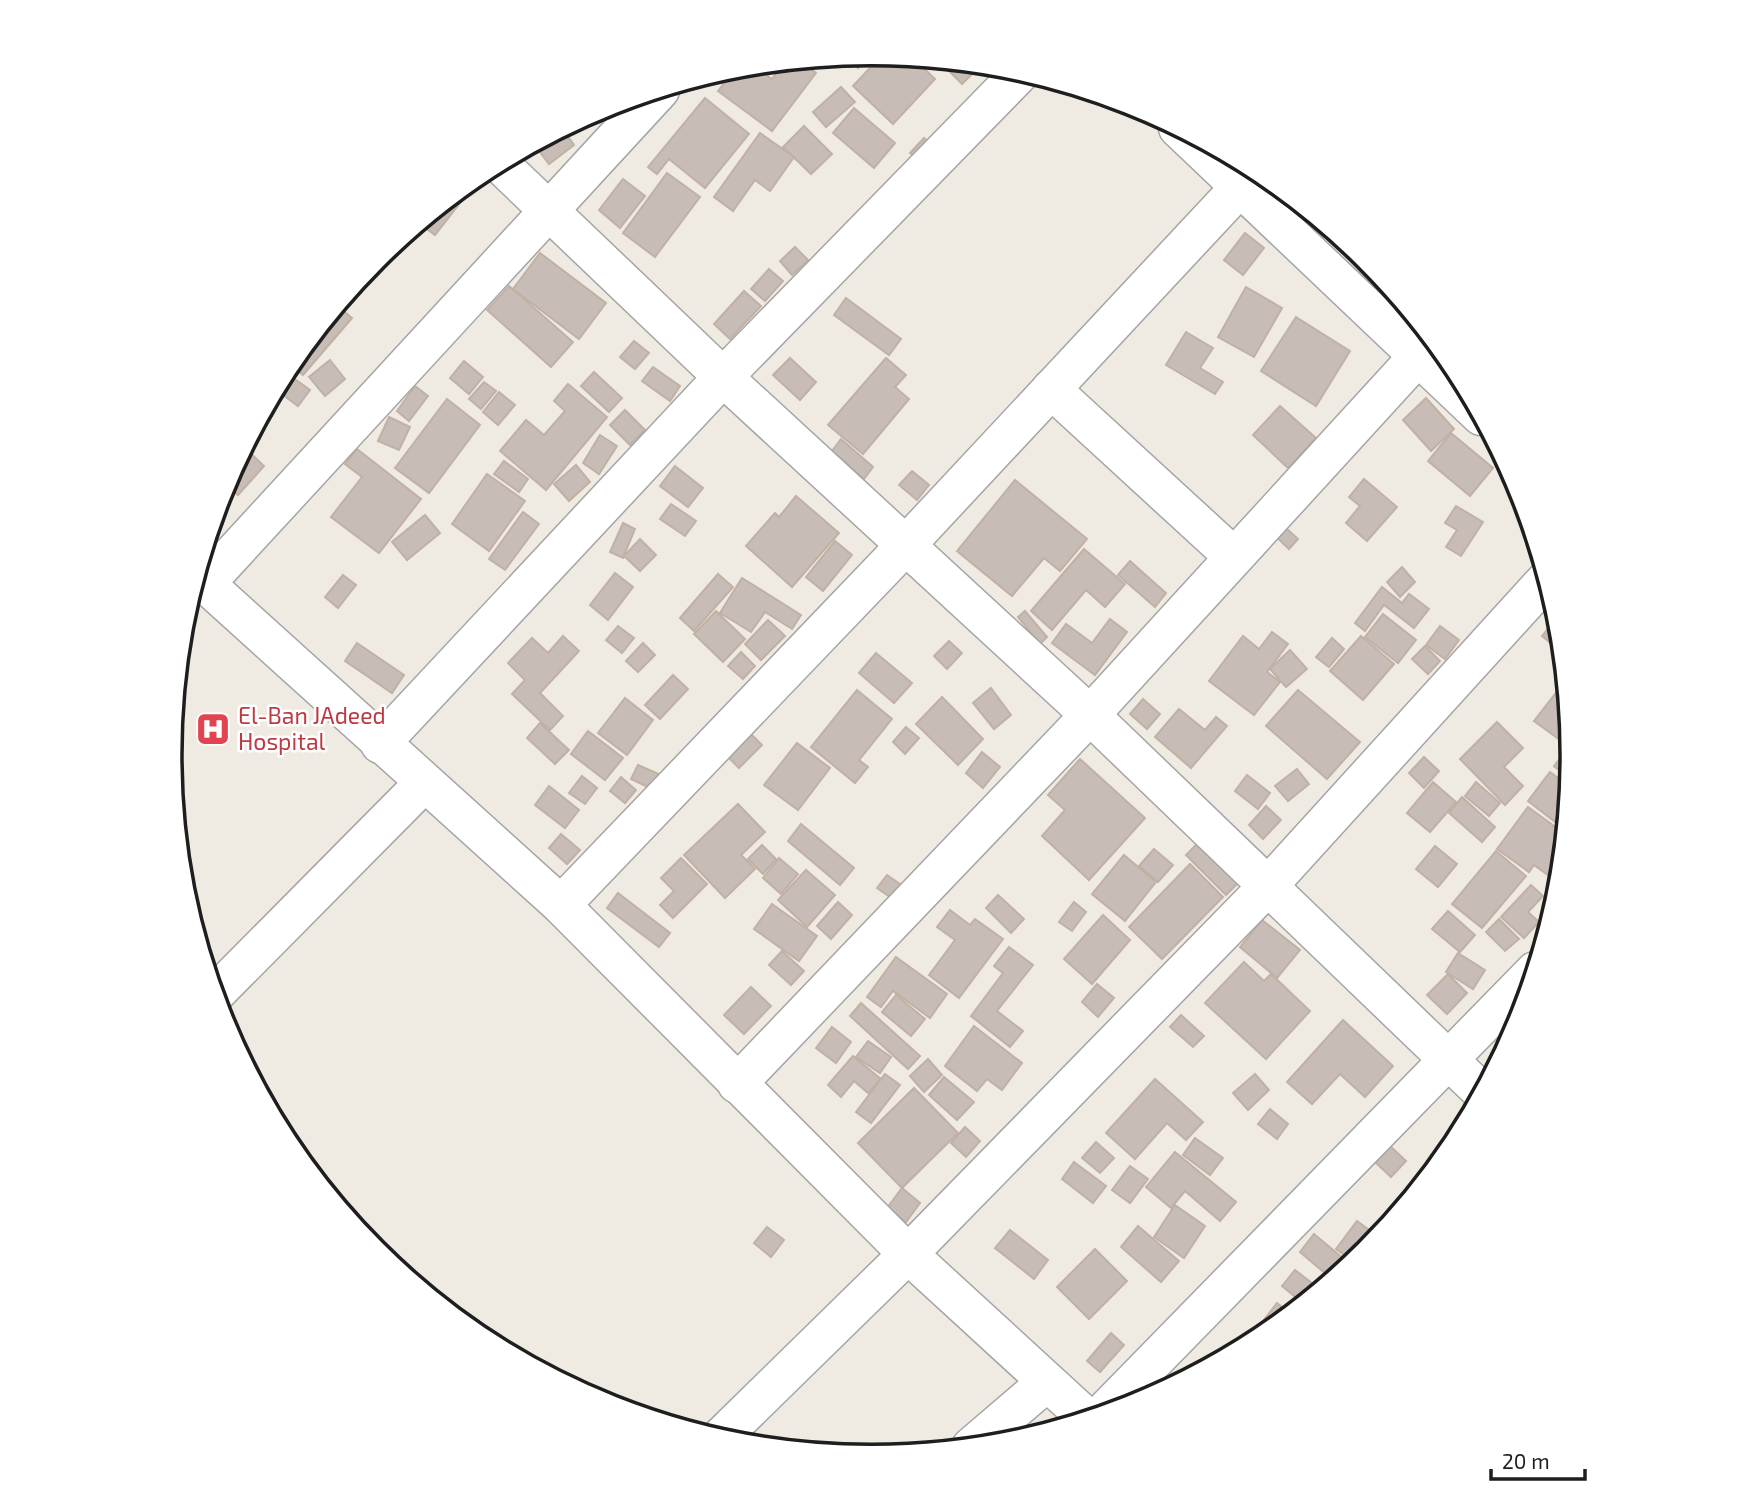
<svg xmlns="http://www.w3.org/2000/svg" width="1743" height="1511" font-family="'Exo 2',sans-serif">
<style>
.building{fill:#c7bdb6;stroke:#c1b1a5;stroke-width:2}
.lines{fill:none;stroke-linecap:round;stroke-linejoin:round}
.minor-casing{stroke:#a5a5a5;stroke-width:41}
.minor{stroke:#fff;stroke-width:38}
.labels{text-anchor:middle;stroke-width:5;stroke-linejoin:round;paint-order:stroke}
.health-label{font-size:23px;fill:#be3a42;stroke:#fff;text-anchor:start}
.rim{fill:none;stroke:#1e1e1e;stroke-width:3.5}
</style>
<rect width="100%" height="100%" fill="#efebe3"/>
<g class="building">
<path d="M868 55 858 68 844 57Z"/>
<path d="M882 55 913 58 935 79 893 124 853 86Z"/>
<path d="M801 61 816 73 772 131 718 91 736 68 754 66 772 79 784 63Z"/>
<path d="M957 63 981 65 962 84 949 71Z"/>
<path d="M841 87 855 102 826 127 813 112Z"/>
<path d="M705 98 749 134 705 188 669 159 657 174 648 167Z"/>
<path d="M854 108 895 143 874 168 833 133Z"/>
<path d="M804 126 832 154 811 174 783 147Z"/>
<path d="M563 129 574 145 549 164 534 144Z"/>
<path d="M760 133 794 157 770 191 755 180 733 211 714 197Z"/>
<path d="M924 138 937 151 924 165 910 153Z"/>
<path d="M667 173 700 197 655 257 623 233Z"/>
<path d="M623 179 645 196 620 228 599 210Z"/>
<path d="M470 182 474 185 435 235 420 224Z"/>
<path d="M1287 194 1304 207 1301 211 1284 198Z"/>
<path d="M1245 233 1264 248 1243 275 1224 260Z"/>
<path d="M795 247 808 260 792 275 780 261Z"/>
<path d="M540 253 606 303 579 339 513 289Z"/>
<path d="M769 269 783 281 765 301 751 289Z"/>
<path d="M509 286 573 342 551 367 487 310Z"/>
<path d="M1246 287 1282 308 1254 357 1218 337Z"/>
<path d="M744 291 761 306 730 339 714 324Z"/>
<path d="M846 298 901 339 889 355 834 315Z"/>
<path d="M338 306 352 318 303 375 290 364Z"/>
<path d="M1296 317 1350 351 1316 406 1261 371Z"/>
<path d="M1186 332 1213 348 1200 368 1223 382 1215 394 1166 365Z"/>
<path d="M634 341 649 353 635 369 620 357Z"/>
<path d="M790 358 816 382 800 400 773 375Z"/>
<path d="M886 358 906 375 895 387 909 399 863 454 828 425Z"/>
<path d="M330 360 345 379 325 396 309 377Z"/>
<path d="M464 361 483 377 469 394 450 378Z"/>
<path d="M653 367 680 386 670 401 642 381Z"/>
<path d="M285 372 310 390 298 406 279 392 270 400Z"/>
<path d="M594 372 622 398 609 412 581 386Z"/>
<path d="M484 382 496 391 481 409 469 399Z"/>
<path d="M568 384 607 417 546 490 500 451 526 420 544 435 565 411 554 401Z"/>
<path d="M415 386 428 396 409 421 397 411Z"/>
<path d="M499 392 515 405 498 425 483 412Z"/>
<path d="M1426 398 1454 429 1431 451 1403 420Z"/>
<path d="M447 399 480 425 429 493 395 468Z"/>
<path d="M1280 406 1316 438 1288 468 1253 435Z"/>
<path d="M625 410 645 430 630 445 610 425Z"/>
<path d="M389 417 410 427 399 450 378 441Z"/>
<path d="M1451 433 1493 468 1470 496 1428 461Z"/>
<path d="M600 435 617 446 599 474 583 463Z"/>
<path d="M841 439 873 467 864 479 832 451Z"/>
<path d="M245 448 264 466 238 495 225 484Z"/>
<path d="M357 449 421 499 379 553 331 517 362 477 345 464Z"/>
<path d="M504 461 528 479 519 492 494 474Z"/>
<path d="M576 465 590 482 569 501 554 484Z"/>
<path d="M675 466 703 488 688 507 660 486Z"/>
<path d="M912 471 929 485 917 500 899 485Z"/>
<path d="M487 474 525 501 489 551 452 524Z"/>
<path d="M1364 479 1397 507 1367 541 1346 523 1360 506 1349 497Z"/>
<path d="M1015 480 1087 539 1060 571 1044 558 1012 596 957 551Z"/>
<path d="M796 496 839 533 792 587 746 546 775 513 779 517Z"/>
<path d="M671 504 696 521 685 536 660 519Z"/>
<path d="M1456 506 1483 522 1461 556 1446 547 1457 530 1445 523Z"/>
<path d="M523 512 539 524 505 570 489 559Z"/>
<path d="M425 515 440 533 407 560 392 542Z"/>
<path d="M1276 519 1298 539 1289 549 1268 529Z"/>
<path d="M623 523 635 529 623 558 610 552Z"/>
<path d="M640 539 656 555 640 571 624 556Z"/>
<path d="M835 541 852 555 823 591 806 577Z"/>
<path d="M1084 549 1125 584 1105 607 1086 590 1052 630 1031 611Z"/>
<path d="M1130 561 1166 593 1155 607 1118 575Z"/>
<path d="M1402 567 1415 582 1400 597 1387 582Z"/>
<path d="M615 573 633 587 608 620 590 605Z"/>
<path d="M718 574 733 587 694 631 680 618Z"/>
<path d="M343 575 356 585 338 608 325 597Z"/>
<path d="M742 578 801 615 792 629 765 612 751 632 720 613Z"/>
<path d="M1382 587 1402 603 1409 594 1429 609 1414 628 1384 605 1365 631 1355 623Z"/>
<path d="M716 611 745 639 723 662 694 634Z"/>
<path d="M1025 611 1047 637 1040 644 1018 617Z"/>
<path d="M1383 614 1416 640 1398 663 1365 637Z"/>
<path d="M1110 619 1127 632 1095 675 1052 643 1066 624 1092 643Z"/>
<path d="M768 620 785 636 761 660 745 644Z"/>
<path d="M1555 620 1560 625 1563 653 1542 636Z"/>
<path d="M618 626 634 638 622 653 606 640Z"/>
<path d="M1440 626 1459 640 1445 659 1426 645Z"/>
<path d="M1272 632 1288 644 1267 672 1280 682 1254 715 1209 681 1243 636 1259 649Z"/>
<path d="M563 636 579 651 540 693 563 716 550 730 512 694 525 680 508 663 532 638 548 653Z"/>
<path d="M1361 636 1394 664 1363 700 1330 671Z"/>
<path d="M1332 638 1344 649 1329 667 1316 657Z"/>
<path d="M949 641 962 653 947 669 934 656Z"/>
<path d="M357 643 404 675 392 693 345 661Z"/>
<path d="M643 643 655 655 638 672 626 661Z"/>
<path d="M1425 646 1440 661 1428 674 1412 659Z"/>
<path d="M1290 650 1307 669 1286 687 1270 669Z"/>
<path d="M741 652 755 666 743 679 728 666Z"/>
<path d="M876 653 912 683 894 703 859 673Z"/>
<path d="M673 675 688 689 660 719 645 705Z"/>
<path d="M1562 685 1566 688 1570 733 1563 742 1534 721Z"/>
<path d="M991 688 1011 715 994 729 973 703Z"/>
<path d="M857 690 892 719 859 760 868 767 855 783 811 747Z"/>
<path d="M1298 690 1360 742 1327 779 1266 726Z"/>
<path d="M942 697 983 739 958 765 916 724Z"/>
<path d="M625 698 653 720 627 755 598 733Z"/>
<path d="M1143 699 1160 714 1147 729 1130 714Z"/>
<path d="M1179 709 1205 730 1216 717 1227 726 1191 768 1155 737Z"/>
<path d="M1497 722 1523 748 1504 767 1523 786 1505 805 1460 759Z"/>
<path d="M540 723 569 750 555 764 527 738Z"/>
<path d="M906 727 919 738 905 754 893 742Z"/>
<path d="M588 731 623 758 605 780 571 754Z"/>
<path d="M750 733 762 745 739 768 727 756Z"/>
<path d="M797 743 830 768 798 810 764 785Z"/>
<path d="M1572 744 1573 756 1570 779 1554 766Z"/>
<path d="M982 752 1000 767 983 788 966 773Z"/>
<path d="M1424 757 1439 771 1424 788 1409 773Z"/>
<path d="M1080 759 1145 818 1089 880 1042 836 1065 810 1048 795Z"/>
<path d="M638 765 663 776 656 791 631 779Z"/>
<path d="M1297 769 1309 784 1288 801 1275 786Z"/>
<path d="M1550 772 1570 787 1566 824 1563 828 1528 801Z"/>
<path d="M1247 775 1270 793 1258 809 1235 791Z"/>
<path d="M582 776 597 788 585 804 569 793Z"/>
<path d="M621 777 636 790 625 803 610 791Z"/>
<path d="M1433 782 1456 802 1430 832 1407 813Z"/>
<path d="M1476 782 1500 803 1489 816 1465 796Z"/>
<path d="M549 786 579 810 565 828 535 805Z"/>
<path d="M1462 797 1495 827 1482 842 1449 813Z"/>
<path d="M738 804 765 832 741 855 755 869 725 898 684 855Z"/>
<path d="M1266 806 1281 820 1263 839 1249 825Z"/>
<path d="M1528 807 1565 834 1561 874 1556 881 1534 865 1529 872 1497 849Z"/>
<path d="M801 824 854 868 840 885 788 841Z"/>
<path d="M561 834 580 850 567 864 549 848Z"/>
<path d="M1198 843 1238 883 1226 895 1186 855Z"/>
<path d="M762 845 776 859 763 874 748 859Z"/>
<path d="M1435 846 1457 864 1438 887 1416 869Z"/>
<path d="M1154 849 1173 865 1158 882 1139 866Z"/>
<path d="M1496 851 1526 876 1482 928 1452 904Z"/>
<path d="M1124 855 1156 882 1125 921 1092 894Z"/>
<path d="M681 858 707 884 673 918 660 905 674 891 661 878Z"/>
<path d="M779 858 798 874 781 894 763 878Z"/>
<path d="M1190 864 1223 897 1162 959 1129 927Z"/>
<path d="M806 870 835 895 807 927 778 900Z"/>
<path d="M887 875 907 889 897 902 877 888Z"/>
<path d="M1531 885 1543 896 1528 912 1539 922 1524 938 1501 917Z"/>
<path d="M618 893 670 933 659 947 607 908Z"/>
<path d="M998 895 1024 919 1011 933 986 908Z"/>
<path d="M838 902 852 915 831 939 817 926Z"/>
<path d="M1074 902 1086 912 1072 931 1059 922Z"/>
<path d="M772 904 817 936 799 961 754 929Z"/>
<path d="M950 910 970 925 975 919 1003 939 959 998 929 975 955 940 937 927Z"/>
<path d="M1448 911 1475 935 1460 952 1432 929Z"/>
<path d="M1103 915 1130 940 1092 984 1064 959Z"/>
<path d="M1499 919 1519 939 1505 951 1486 932Z"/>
<path d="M1262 920 1300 950 1277 978 1240 947Z"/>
<path d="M1009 947 1033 965 997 1011 1023 1031 1010 1047 971 1016 1003 973 994 966Z"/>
<path d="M782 951 804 971 791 985 769 965Z"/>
<path d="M1458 953 1485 970 1473 989 1446 972Z"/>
<path d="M896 957 947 994 930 1018 893 991 881 1007 867 997Z"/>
<path d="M1244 962 1264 981 1271 974 1310 1011 1266 1059 1205 1003Z"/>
<path d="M1448 974 1467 993 1447 1014 1427 995Z"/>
<path d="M1097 984 1114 998 1098 1017 1082 1002Z"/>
<path d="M751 987 771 1006 744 1034 724 1015Z"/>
<path d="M896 995 925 1019 911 1036 882 1012Z"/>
<path d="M861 1003 920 1056 908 1069 850 1016Z"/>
<path d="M1181 1015 1204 1036 1193 1047 1170 1027Z"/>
<path d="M1343 1020 1393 1066 1365 1097 1340 1074 1312 1104 1287 1082Z"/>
<path d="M974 1026 1022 1063 1002 1090 987 1079 977 1091 945 1066Z"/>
<path d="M832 1027 851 1042 836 1063 816 1048Z"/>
<path d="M868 1041 891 1057 880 1073 856 1057Z"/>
<path d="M853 1056 881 1079 868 1093 854 1081 841 1097 828 1085Z"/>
<path d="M928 1059 942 1075 924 1092 910 1076Z"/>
<path d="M885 1074 900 1085 871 1123 856 1112Z"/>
<path d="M1255 1074 1269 1090 1248 1110 1233 1093Z"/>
<path d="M944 1077 974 1102 957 1120 929 1095Z"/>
<path d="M1155 1079 1203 1122 1186 1140 1167 1123 1135 1159 1106 1133Z"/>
<path d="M914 1088 958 1133 902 1188 858 1143Z"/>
<path d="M1270 1109 1288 1124 1277 1139 1258 1124Z"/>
<path d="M965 1127 980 1141 966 1157 951 1143Z"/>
<path d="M1195 1138 1223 1158 1210 1175 1183 1155Z"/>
<path d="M1096 1142 1114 1158 1100 1173 1082 1158Z"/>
<path d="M1390 1146 1406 1161 1391 1177 1375 1162Z"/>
<path d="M1175 1152 1236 1202 1220 1221 1185 1191 1171 1208 1146 1187Z"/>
<path d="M1074 1162 1106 1186 1093 1203 1062 1179Z"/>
<path d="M1130 1166 1148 1179 1130 1203 1112 1190Z"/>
<path d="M902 1188 920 1203 906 1222 887 1208Z"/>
<path d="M1175 1205 1205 1226 1184 1258 1154 1237Z"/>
<path d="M1357 1221 1379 1237 1354 1262 1336 1249Z"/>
<path d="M1138 1226 1179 1261 1161 1282 1121 1247Z"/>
<path d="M767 1227 784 1240 771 1257 754 1243Z"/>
<path d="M1010 1230 1048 1260 1034 1279 995 1248Z"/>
<path d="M1314 1234 1351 1265 1333 1280 1300 1252Z"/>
<path d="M1095 1249 1127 1281 1089 1319 1057 1287Z"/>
<path d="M1295 1270 1321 1290 1304 1304 1282 1286Z"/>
<path d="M1277 1303 1291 1314 1256 1341 1259 1338 1253 1334Z"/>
<path d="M1111 1333 1124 1345 1100 1372 1087 1361Z"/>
<path d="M1205 1358 1212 1365 1173 1386 1189 1367 1194 1371Z"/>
</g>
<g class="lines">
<g class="minor-casing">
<g id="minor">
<path d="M1178 128 1481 416"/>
<path d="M499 163 723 377 1090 715 1483 1093"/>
<path d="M1051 389 1234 557"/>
<path d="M197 576 561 905 908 1254 1088 1419"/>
<path d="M205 584 660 90"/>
<path d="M380 744 723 377 1021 72"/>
<path d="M561 905 905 546 1256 170"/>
<path d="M215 994 424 783"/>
<path d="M737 1084 1090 715 1433 340"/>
<path d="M1101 1415 1535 971"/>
<path d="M719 1439 908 1254 1267 887 1547 579"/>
<path d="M971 1447 1047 1382"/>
</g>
</g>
<use href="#minor" class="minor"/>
</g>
<defs>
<g id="hospital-square" transform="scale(1.75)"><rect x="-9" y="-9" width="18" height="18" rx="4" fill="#e0444e" stroke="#fff"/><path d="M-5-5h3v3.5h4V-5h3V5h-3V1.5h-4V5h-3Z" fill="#fff"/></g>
</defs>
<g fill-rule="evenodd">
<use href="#hospital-square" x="213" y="729"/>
</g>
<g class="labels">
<g class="health-label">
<text x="238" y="724">El-Ban JAdeed<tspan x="238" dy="26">Hospital</tspan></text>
</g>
</g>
<path d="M0 0H1743V1511H0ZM182 755a689 689 0 1 1 1378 0a689 689 0 1 1-1378 0Z" fill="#fff" fill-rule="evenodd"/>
<path class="rim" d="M182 755a689 689 0 1 1 1378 0a689 689 0 1 1-1378 0Z"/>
<path d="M1491 1469v10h94v-10" fill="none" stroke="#1e1e1e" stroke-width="3.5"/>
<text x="1502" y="1469" font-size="21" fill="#1e1e1e" stroke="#ffffff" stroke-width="5" paint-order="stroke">20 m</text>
</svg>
